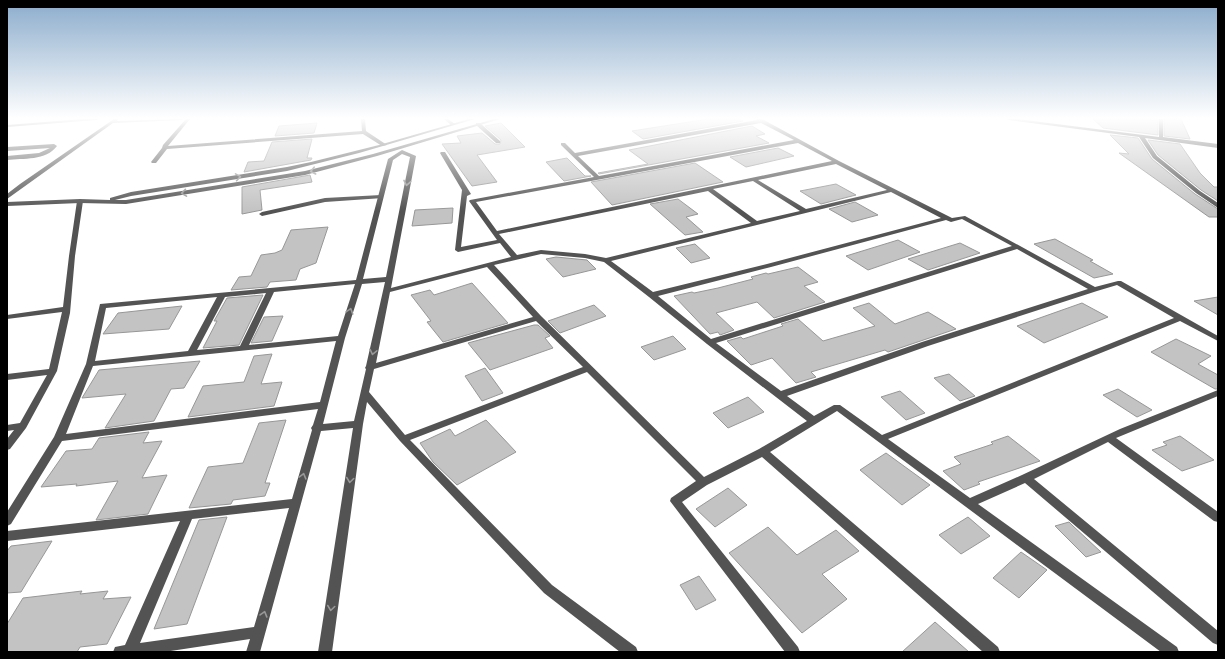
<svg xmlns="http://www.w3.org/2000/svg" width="1225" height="659" font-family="'DejaVu Sans',sans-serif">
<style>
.building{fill:#c3c3c3;stroke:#979797}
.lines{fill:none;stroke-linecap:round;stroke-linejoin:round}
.service{fill:#535353;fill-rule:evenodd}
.minor{fill:#535353;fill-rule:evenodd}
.tertiary{fill:#535353;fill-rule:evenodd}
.oneway{stroke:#989898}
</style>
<rect width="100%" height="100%" fill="#fff"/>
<g class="building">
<path d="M708 119H739L743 121 643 139 632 131Z"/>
<path d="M1093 119H1158V135L1103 128Z"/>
<path d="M1164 119H1181L1190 139 1164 136Z"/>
<path d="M317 123 314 133 275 136 279 126Z"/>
<path d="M501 123 525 147 477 155 497 182 472 186 442 144 461 143 457 136 482 133 495 144H500L501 140 485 126Z"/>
<path d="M752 126 765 134 756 136 769 143 599 174 598 173 648 164 629 150Z"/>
<path d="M1110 135 1138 138 1152 159 1195 194 1218 209V217H1209L1119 153 1129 154Z"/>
<path d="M312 139 307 158H312L311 160 244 172 248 162 264 161 272 142Z"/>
<path d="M1148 140 1180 144 1200 173 1214 187H1218V201L1201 190 1158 155Z"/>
<path d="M778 148 794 156 746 167 730 157Z"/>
<path d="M567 158 585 176H591L564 181 546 162Z"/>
<path d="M695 163 723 182 612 205 591 182Z"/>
<path d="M310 175 312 182 260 190 262 210 242 214V187Z"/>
<path d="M836 184 856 195 821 204 800 191Z"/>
<path d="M678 199 698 214 686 217 703 232 685 235 650 204Z"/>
<path d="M855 202 878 215 852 222 829 209Z"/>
<path d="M453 208 452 223 412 226 415 210Z"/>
<path d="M328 227 316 263 300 269 296 280 270 282 267 287 231 290 239 277 251 276 261 255 275 253 282 250 291 230Z"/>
<path d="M1055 239 1093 260 1090 261 1113 274 1094 278 1034 244Z"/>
<path d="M898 240 920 252 868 270 846 256Z"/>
<path d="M960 243 980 253 928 270 908 259Z"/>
<path d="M695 244 710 258 691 263 676 248Z"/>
<path d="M556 257 587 260 596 269 563 277 546 259Z"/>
<path d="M798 267 818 282 804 286 825 302 774 318 757 302 716 313 734 330 720 335 718 332 710 334 674 296 692 292 694 293 718 288 753 279 751 277 766 273 768 274Z"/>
<path d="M472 283 508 323 443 342 427 322 431 321 411 295 430 290 434 295Z"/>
<path d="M263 295 239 345 203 348 217 321H214L227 298Z"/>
<path d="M1218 297V315L1194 301Z"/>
<path d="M869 303 895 324 928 312 956 329 888 352 885 350 811 372 816 377 796 383 772 358 751 365 727 341 741 337 743 339 783 326 781 324 798 319 823 341 875 326 853 308Z"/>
<path d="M1082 303 1108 317 1044 343 1017 326Z"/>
<path d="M594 305 606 316 560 333 548 321Z"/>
<path d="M182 306 169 329 103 334 118 313Z"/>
<path d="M283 316 272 341 251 343 264 317Z"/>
<path d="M534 325H538L550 336 545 338 553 348 490 370 468 343Z"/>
<path d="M673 336 686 349 654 360 641 347Z"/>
<path d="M1176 339 1211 356 1198 364 1218 375V389H1215L1151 352Z"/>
<path d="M272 354 261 384 282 382 274 406 188 417 203 386 244 382 254 356Z"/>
<path d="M200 361 184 388 171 389 154 421 105 428 126 394 82 398 99 370Z"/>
<path d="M485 368 503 393 482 401 465 376Z"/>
<path d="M949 374 975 396 960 401 934 378Z"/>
<path d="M1118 389 1152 410 1137 417 1103 395Z"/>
<path d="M900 391 925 413 906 420 881 397Z"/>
<path d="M748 397 764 412 728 428 713 413Z"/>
<path d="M286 420 265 483H270L265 496 233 500 231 504 189 508 208 467 243 463 259 423Z"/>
<path d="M486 420 516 452 457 485 433 462 420 443 450 429 455 436Z"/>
<path d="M149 432 143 443 162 441 142 478 167 475 148 514 96 520 118 481 76 486 77 484 41 487 66 451 92 449 99 438Z"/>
<path d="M1008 436 1040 461 978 482 980 484 964 490 943 471 961 464 954 457 993 444 991 442Z"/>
<path d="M1180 436 1214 460 1182 471 1152 450 1167 445 1163 442Z"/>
<path d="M886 453 930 485 902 505 860 470Z"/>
<path d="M728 488 747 505 715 527 696 509Z"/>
<path d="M227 517 187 624 154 629 199 520Z"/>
<path d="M968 517 990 536 961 554 939 535Z"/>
<path d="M1069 522 1073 526 1101 552 1086 557 1055 526Z"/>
<path d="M768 527 797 555 836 530 859 551 822 574 847 599 802 633 729 553Z"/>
<path d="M52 541 21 592 7 593V551L11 546Z"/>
<path d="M1021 552 1047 570 1019 598 993 578Z"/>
<path d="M699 576 716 600 696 610 680 585Z"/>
<path d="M82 591 80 594 108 591 103 599 131 597 107 644 80 647 77 652H7V624L23 598Z"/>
<path d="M935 622 969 652H902Z"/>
</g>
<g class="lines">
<g class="service">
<path d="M444 119H448L455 124 451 125Z"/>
<path d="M476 123H480L500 141V143H496L476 125Z"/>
<path d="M381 195 383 196V198L325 202 262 216 259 214 262 212 325 198Z"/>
</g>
<g class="minor">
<path d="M83 119H98L96 120 7 127V125Z"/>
<path d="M114 119H118L117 121 183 119 181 120 113 123 7 199V194L20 184Z"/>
<path d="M186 119H190L168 146 362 131 361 119H365L366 131 387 145 382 146 363 134 167 149 156 163H152L151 162 162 148 163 145Z"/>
<path d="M756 119H761L764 120 839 161 952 218 965 216 1095 287 1118 281H1121L1218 336V341L1180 321 888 439 970 498 1022 475 1120 429 1218 390V396L1116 438 1218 512V522L1214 521 1108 442 1034 479 1218 631V645L1213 643 1025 483 978 504 1177 647 1179 652H1161L837 411 770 452 998 647 1000 652H983L762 457 707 485 682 502 798 647 800 652H785L670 501 671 498 696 481 587 372 410 440 552 585 636 647 638 652H620L544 593 400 441 367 402 363 424 332 652H318L353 428 321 431 260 652H246L250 639 164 652H113L115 647 125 645 180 521 7 541V531L292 499 312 430 311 428 313 425 318 409 62 441 11 524 7 526V512L54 437 86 364 100 304 356 280 388 159 402 150 416 156 391 288 511 257 500 243 458 252 455 250 462 190 440 153 441 152H445L471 194 467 196 461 247 497 240 469 201 470 200 594 177 561 145V143H565L575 153 757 120ZM761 123 794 140 599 176 578 156ZM798 143 832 161 497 231 476 202ZM402 154 410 157 386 277 363 279 393 160ZM836 164 887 190 806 209 758 180ZM753 181 800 211 757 221 713 189ZM708 191 751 223 606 258 585 254 541 250 517 255 499 234ZM891 192 941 218 767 264 653 292 611 261ZM962 219 1012 246 711 339 658 296 771 267 946 220 951 222ZM1017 249 1088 289 922 342 781 391 716 343ZM541 254 585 258 604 262 649 297 707 344 807 421 759 449 704 477 541 316 494 265ZM487 267 533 317 376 363 390 292ZM385 282 366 366 365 368 366 369 354 421 323 424 345 338 362 284ZM355 284 338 336 249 345 274 292ZM1117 285 1174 318 882 435 840 405H834L814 416 787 396 928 346 1097 291ZM266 293 240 346 197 350 225 297ZM217 297 188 351 95 361 106 308ZM536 321 583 367 405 435 369 392 374 369ZM336 341 320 402 66 434 93 366ZM289 508 254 627 140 643 192 519Z"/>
<path d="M1007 119H1017L1159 137V119H1163V137L1218 144V148L1145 138 1157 156 1200 191 1218 203V208L1196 193 1153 158 1139 137 1009 120Z"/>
<path d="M54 144 57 146C46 161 23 158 7 160V156L39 153 50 148 7 151V147Z"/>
<path d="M80 199 83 201 75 256 70 313 57 371 26 428 10 449 7 450V439L14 430 7 431V425L20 423 47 375 7 380V374L49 369 62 312 7 319V315L63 307 69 256 77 201Z"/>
</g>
<path class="tertiary" d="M469 119H475L359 153 287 171 131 196 115 200H126L305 171 373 154 494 119H500L377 156 305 175 126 204 80 203 7 206V202L80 199 110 200V198L131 192 287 167 311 162 379 145Z"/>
</g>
<defs><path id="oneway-chevron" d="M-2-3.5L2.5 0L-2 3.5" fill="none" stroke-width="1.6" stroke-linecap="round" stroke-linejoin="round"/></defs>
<g class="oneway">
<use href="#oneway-chevron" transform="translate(313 171) rotate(167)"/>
<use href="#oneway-chevron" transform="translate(238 177) rotate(-9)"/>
<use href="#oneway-chevron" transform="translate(407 183) rotate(101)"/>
<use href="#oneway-chevron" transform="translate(184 193) rotate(171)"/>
<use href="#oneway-chevron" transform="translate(350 311) rotate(-72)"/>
<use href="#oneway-chevron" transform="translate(373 352) rotate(103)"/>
<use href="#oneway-chevron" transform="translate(303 476) rotate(-75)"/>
<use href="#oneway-chevron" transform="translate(350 480) rotate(98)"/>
<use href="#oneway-chevron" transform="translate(331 608) rotate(98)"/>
<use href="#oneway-chevron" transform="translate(264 614) rotate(-74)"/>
</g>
<linearGradient id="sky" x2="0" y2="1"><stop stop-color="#8baccc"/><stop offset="0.56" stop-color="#fff"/><stop offset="1" stop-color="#fff" stop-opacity="0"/></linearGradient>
<rect width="1225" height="211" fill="url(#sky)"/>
<rect width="1225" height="659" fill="none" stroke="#000000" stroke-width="16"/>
</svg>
